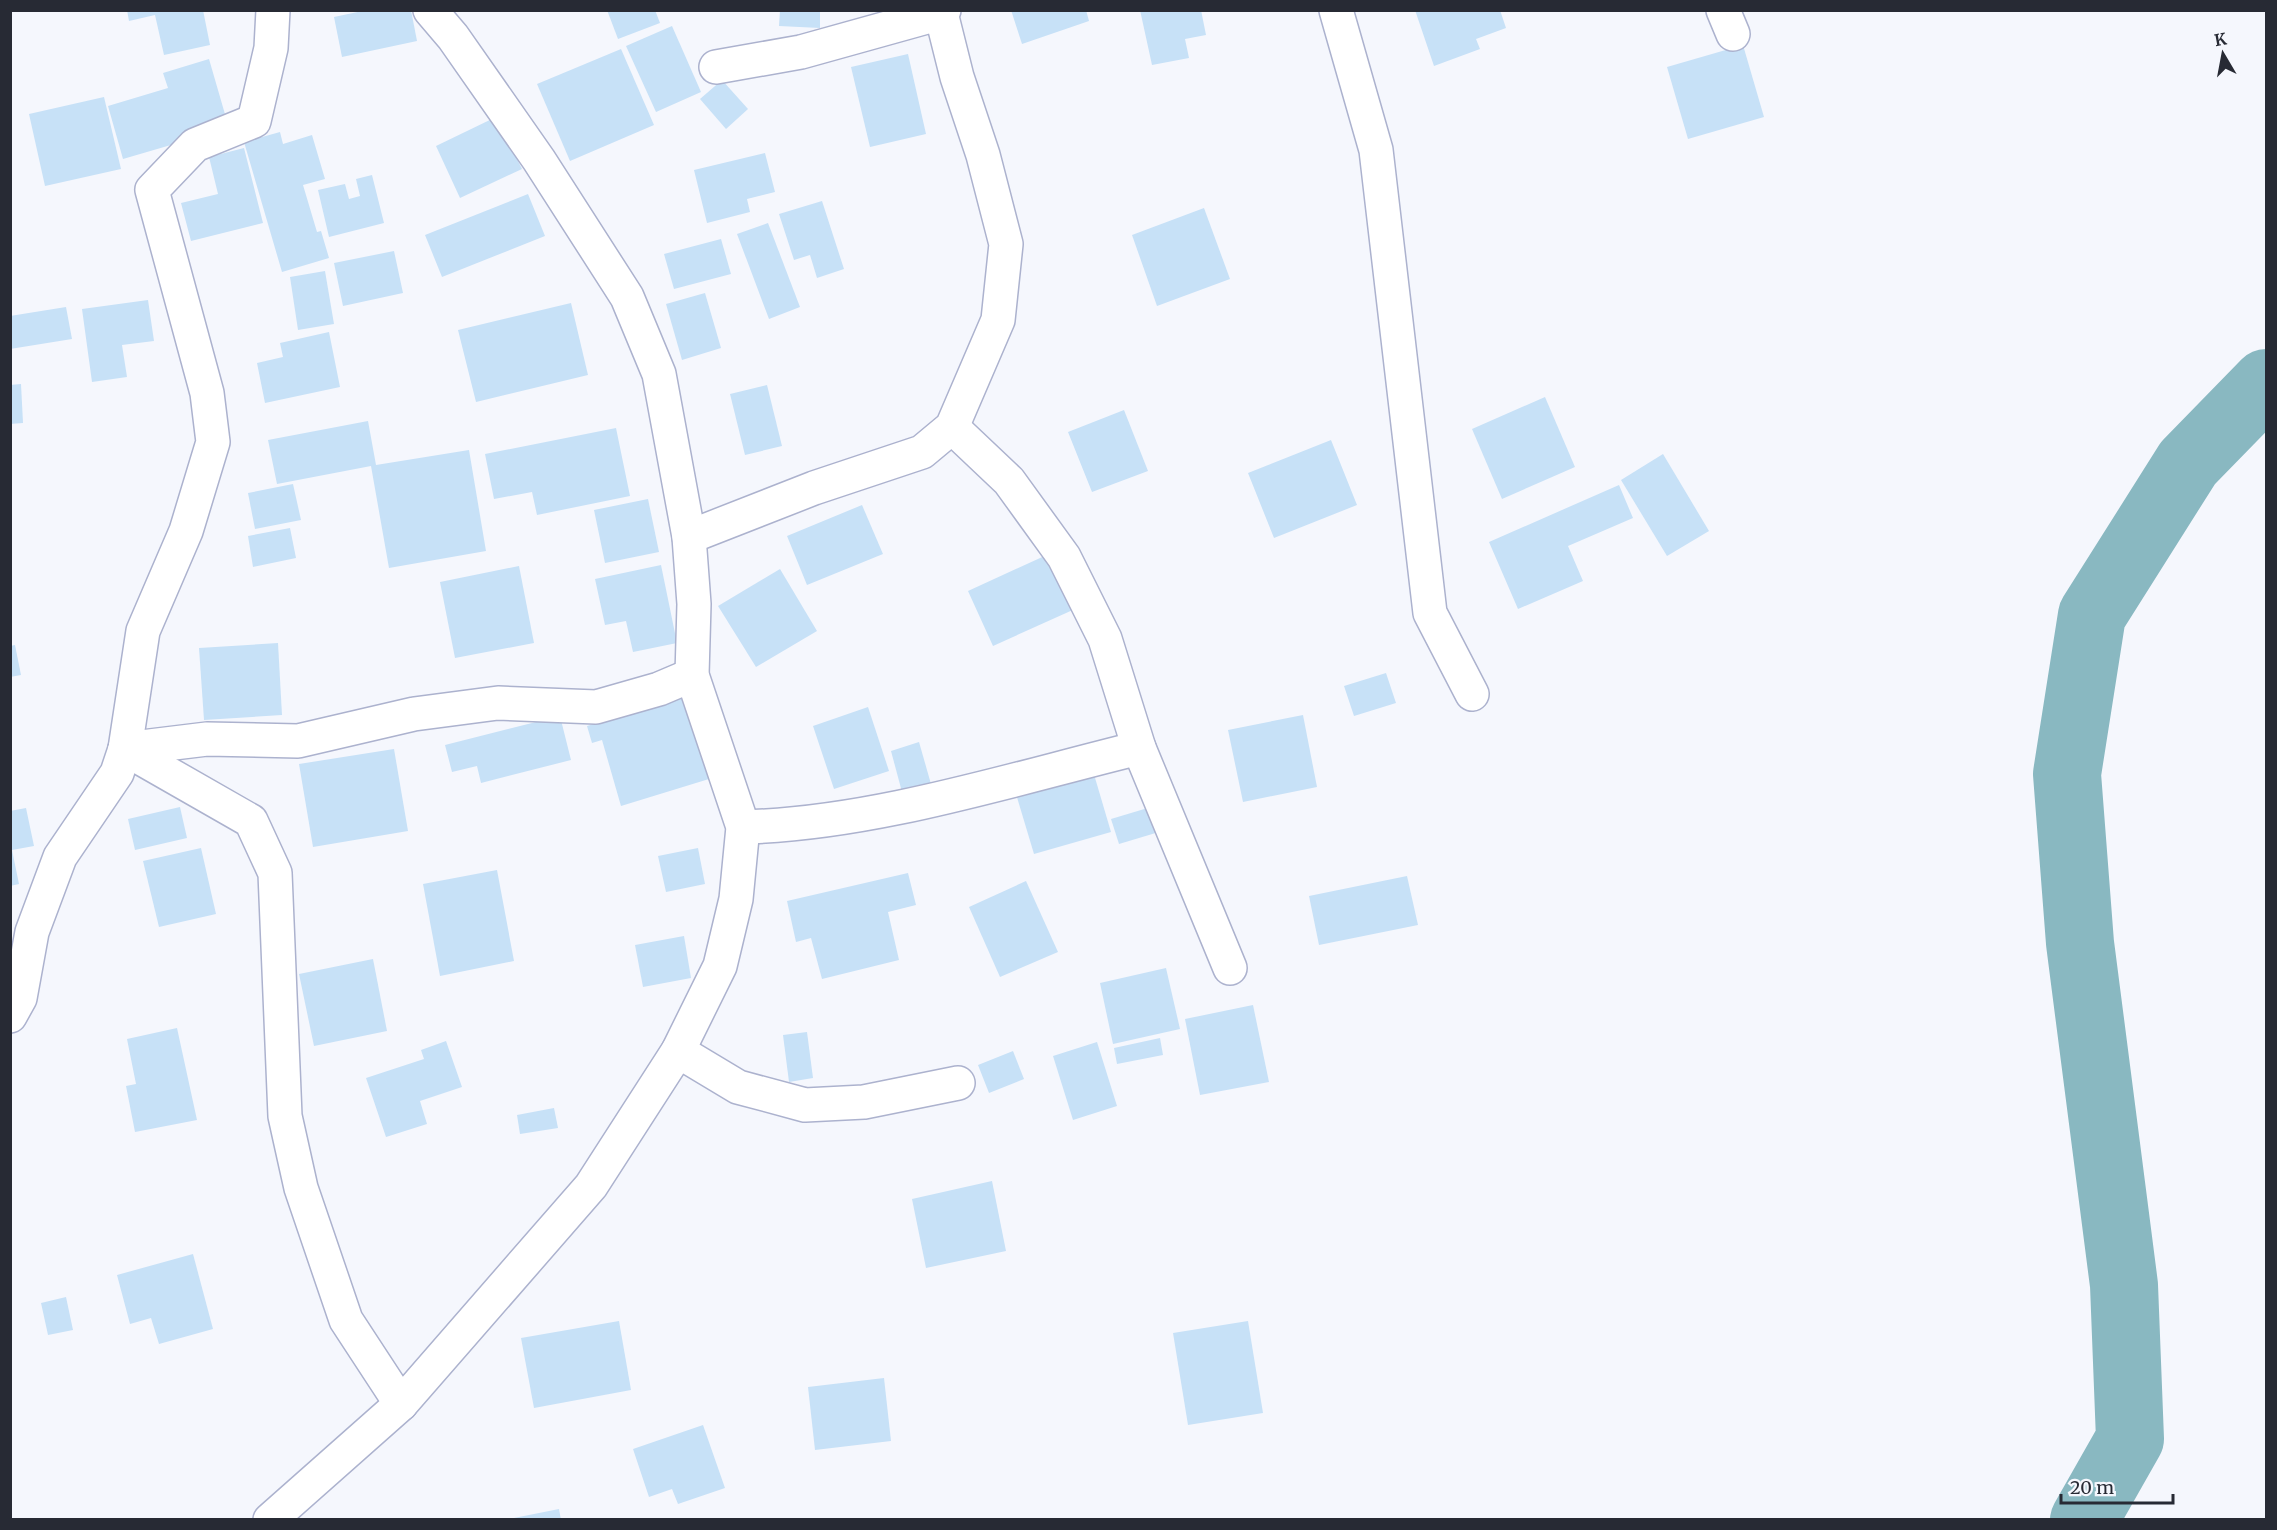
<svg xmlns="http://www.w3.org/2000/svg" width="2277" height="1530" font-family="Merriweather,serif">
<style>
.lines{fill:none;stroke-linecap:round;stroke-linejoin:round}
.river{stroke:#89b8c1;stroke-width:68}
.building{fill:#c7e1f7}
.street-casing{stroke:#acb2ce;stroke-width:36}
.secondary-casing{stroke:#acb2ce;stroke-width:36}
.street{stroke:#fff;stroke-width:33}
.secondary{stroke:#fff;stroke-width:33}
</style>
<rect width="100%" height="100%" fill="#f5f7fd"/>
<g class="lines">
<path class="river" d="M2084 1520 2130 1439 2124 1285 2080 943 2067 774 2092 615 2188 463 2266 383"/>
</g>
<g class="building">
<path d="M127 10H203L210 45 164 55 155 15 129 21Z"/>
<path d="M367 10H411L417 41 342 57 334 17Z"/>
<path d="M607 10H655L660 23 618 39Z"/>
<path d="M780 10H820V28L779 26Z"/>
<path d="M1011 10H1086L1089 21 1022 44Z"/>
<path d="M1140 10H1201L1206 35 1185 39 1189 58 1152 65Z"/>
<path d="M1415 10H1500L1506 28 1476 39 1480 49 1434 66Z"/>
<path d="M672 26 701 92 656 112 626 46Z"/>
<path d="M1743 45 1764 117 1688 139 1667 67Z"/>
<path d="M621 49 654 125 570 161 537 84Z"/>
<path d="M908 54 926 134 870 147 851 67Z"/>
<path d="M209 59 229 128 123 159 108 106 168 88 163 73Z"/>
<path d="M722 80 748 109 726 129 700 99Z"/>
<path d="M104 97 121 169 45 186 29 114Z"/>
<path d="M496 117 522 169 460 198 436 146Z"/>
<path d="M280 132 283 144 312 135 325 179 303 185 317 232 321 231 329 258 282 272 244 142Z"/>
<path d="M244 148 263 223 191 241 181 203 218 194 209 157Z"/>
<path d="M765 153 775 192 747 199 750 212 707 223 694 170Z"/>
<path d="M372 175 384 223 329 237 318 190 345 184 349 199 360 196 356 179Z"/>
<path d="M528 194 545 236 442 277 425 235Z"/>
<path d="M822 201 844 269 817 278 810 255 794 260 779 214Z"/>
<path d="M1204 208 1230 279 1157 306 1132 235Z"/>
<path d="M768 223 800 307 769 319 737 234Z"/>
<path d="M721 239 731 274 674 289 664 254Z"/>
<path d="M394 251 403 293 343 306 334 263Z"/>
<path d="M325 271 334 324 298 330 290 277Z"/>
<path d="M705 293 721 348 682 360 666 304Z"/>
<path d="M148 300 154 341 122 345 127 377 92 382 82 309Z"/>
<path d="M571 303 588 375 476 402 458 330Z"/>
<path d="M66 307 72 339 10 349V316Z"/>
<path d="M329 332 340 387 265 403 257 363 283 357 280 343Z"/>
<path d="M21 384 23 423 10 424V385Z"/>
<path d="M767 385 782 446 745 455 730 394Z"/>
<path d="M1545 397 1575 467 1502 499 1472 429Z"/>
<path d="M1124 410 1148 471 1092 492 1068 432Z"/>
<path d="M368 421 376 465 469 450 486 551 389 568 371 466 277 484 268 440Z"/>
<path d="M616 428 630 496 537 515 532 492 494 499 485 454Z"/>
<path d="M1331 440 1357 505 1274 538 1248 473Z"/>
<path d="M1663 454 1709 531 1667 556 1621 480Z"/>
<path d="M293 484 301 520 255 529 248 493Z"/>
<path d="M1619 485 1633 518 1568 546 1583 581 1518 609 1489 542Z"/>
<path d="M648 499 659 552 605 563 594 510Z"/>
<path d="M862 505 883 554 807 585 787 536Z"/>
<path d="M290 528 296 558 253 567 248 536Z"/>
<path d="M1051 553 1075 609 993 646 968 591Z"/>
<path d="M661 565 677 643 633 652 626 621 605 625 595 579Z"/>
<path d="M519 566 534 643 455 658 440 582Z"/>
<path d="M780 569 817 631 756 667 718 606Z"/>
<path d="M278 643 282 715 204 720 199 648Z"/>
<path d="M15 645 21 675 10 677V646Z"/>
<path d="M1386 673 1396 703 1354 716 1344 686Z"/>
<path d="M685 697 709 779 621 806 602 740 592 743 587 726Z"/>
<path d="M868 707 889 771 834 789 813 726Z"/>
<path d="M1303 715 1317 787 1243 802 1228 730Z"/>
<path d="M560 716 571 760 481 783 477 766 452 772 445 745Z"/>
<path d="M919 742 931 784 902 792 891 751Z"/>
<path d="M394 749 408 831 313 847 299 764Z"/>
<path d="M1093 771 1111 832 1034 854 1016 794Z"/>
<path d="M180 807 187 838 135 850 128 819Z"/>
<path d="M1151 807 1159 832 1119 844 1111 819Z"/>
<path d="M26 808 34 846 12 850 19 884 10 886V811Z"/>
<path d="M201 848 216 914 159 927 143 861Z"/>
<path d="M698 848 705 884 666 892 658 856Z"/>
<path d="M497 870 514 961 440 976 423 884Z"/>
<path d="M908 873 916 905 888 912 899 960 822 979 811 938 796 942 787 901Z"/>
<path d="M1407 876 1418 925 1319 945 1309 896Z"/>
<path d="M1026 881 1058 952 1000 977 969 907Z"/>
<path d="M684 936 691 978 643 987 635 945Z"/>
<path d="M373 959 387 1031 314 1046 299 974Z"/>
<path d="M1166 968 1180 1029 1113 1044 1100 983Z"/>
<path d="M1253 1005 1269 1082 1200 1095 1185 1019Z"/>
<path d="M177 1028 197 1120 135 1132 126 1086 136 1084 127 1039Z"/>
<path d="M807 1032 813 1078 789 1082 783 1035Z"/>
<path d="M1160 1038 1163 1055 1117 1064 1114 1048Z"/>
<path d="M446 1041 462 1087 420 1101 427 1124 386 1137 366 1078 424 1059 421 1050Z"/>
<path d="M1097 1042 1117 1106 1073 1120 1053 1056Z"/>
<path d="M1013 1051 1024 1079 989 1093 978 1065Z"/>
<path d="M554 1108 558 1128 520 1134 517 1115Z"/>
<path d="M992 1181 1006 1251 926 1268 912 1199Z"/>
<path d="M193 1254 213 1329 159 1344 151 1318 130 1324 117 1275Z"/>
<path d="M66 1297 73 1330 48 1335 41 1303Z"/>
<path d="M619 1321 631 1390 534 1408 521 1338Z"/>
<path d="M1248 1321 1263 1413 1188 1425 1173 1333Z"/>
<path d="M884 1378 891 1441 815 1450 808 1387Z"/>
<path d="M703 1425 725 1488 678 1504 672 1489 649 1497 633 1449Z"/>
<path d="M559 1509 561 1520H514V1518Z"/>
</g>
<g class="lines">
<g class="street-casing">
<g id="street">
<path d="M1336 10 1376 150 1430 613 1472 694"/>
<path d="M1723 10 1733 34"/>
<path d="M716 67 801 52 941 13"/>
<path d="M952 427 1009 481 1064 557 1105 639 1139 748 1230 968"/>
<path d="M689 537 814 488 922 452 952 427 998 320 1006 244 983 155 957 77 941 13 944 10"/>
<path d="M125 749 251 821 275 873 285 1116 301 1188 346 1320 401 1404"/>
<path d="M125 749 207 739 298 741 414 714 498 703 596 707 659 689 692 675"/>
<path d="M743 827C873 824 1012 779 1139 748"/>
<path d="M10 1016 20 998 32 932 60 857 117 773 125 749 143 631 186 531 213 442 207 393 152 190 195 145 254 121 271 48 273 10"/>
<path d="M678 1051 738 1087 805 1105 864 1102 958 1083"/>
</g>
</g>
<g class="secondary-casing">
<path id="secondary" d="M270 1520 401 1404 591 1186 678 1051 720 966 736 899 743 827 692 675 694 604 689 537 659 374 627 297 539 160 453 37 430 10"/>
</g>
<use href="#street" class="street"/>
<use href="#secondary" class="secondary"/>
</g>
<rect width="2277" height="1530" fill="none" stroke="#272a34" stroke-width="24"/>
<g transform="translate(2223 54) rotate(350)" stroke="#f5f7fd" stroke-width="4.5" paint-order="stroke">
<path d="M0-4.5L10 22L0 15L-10 22Z" fill="#272a34"/>
<text y="-9" font-size="16" font-weight="bold" text-anchor="middle" fill="#272a34">K</text>
</g>
<path d="M2061 1494v9h112v-9" fill="none" stroke="#272a34" stroke-width="3"/>
<text x="2070" y="1494" font-size="18" fill="#272a34" stroke="#f5f7fd" stroke-width="4.5" paint-order="stroke">20 m</text>
</svg>
